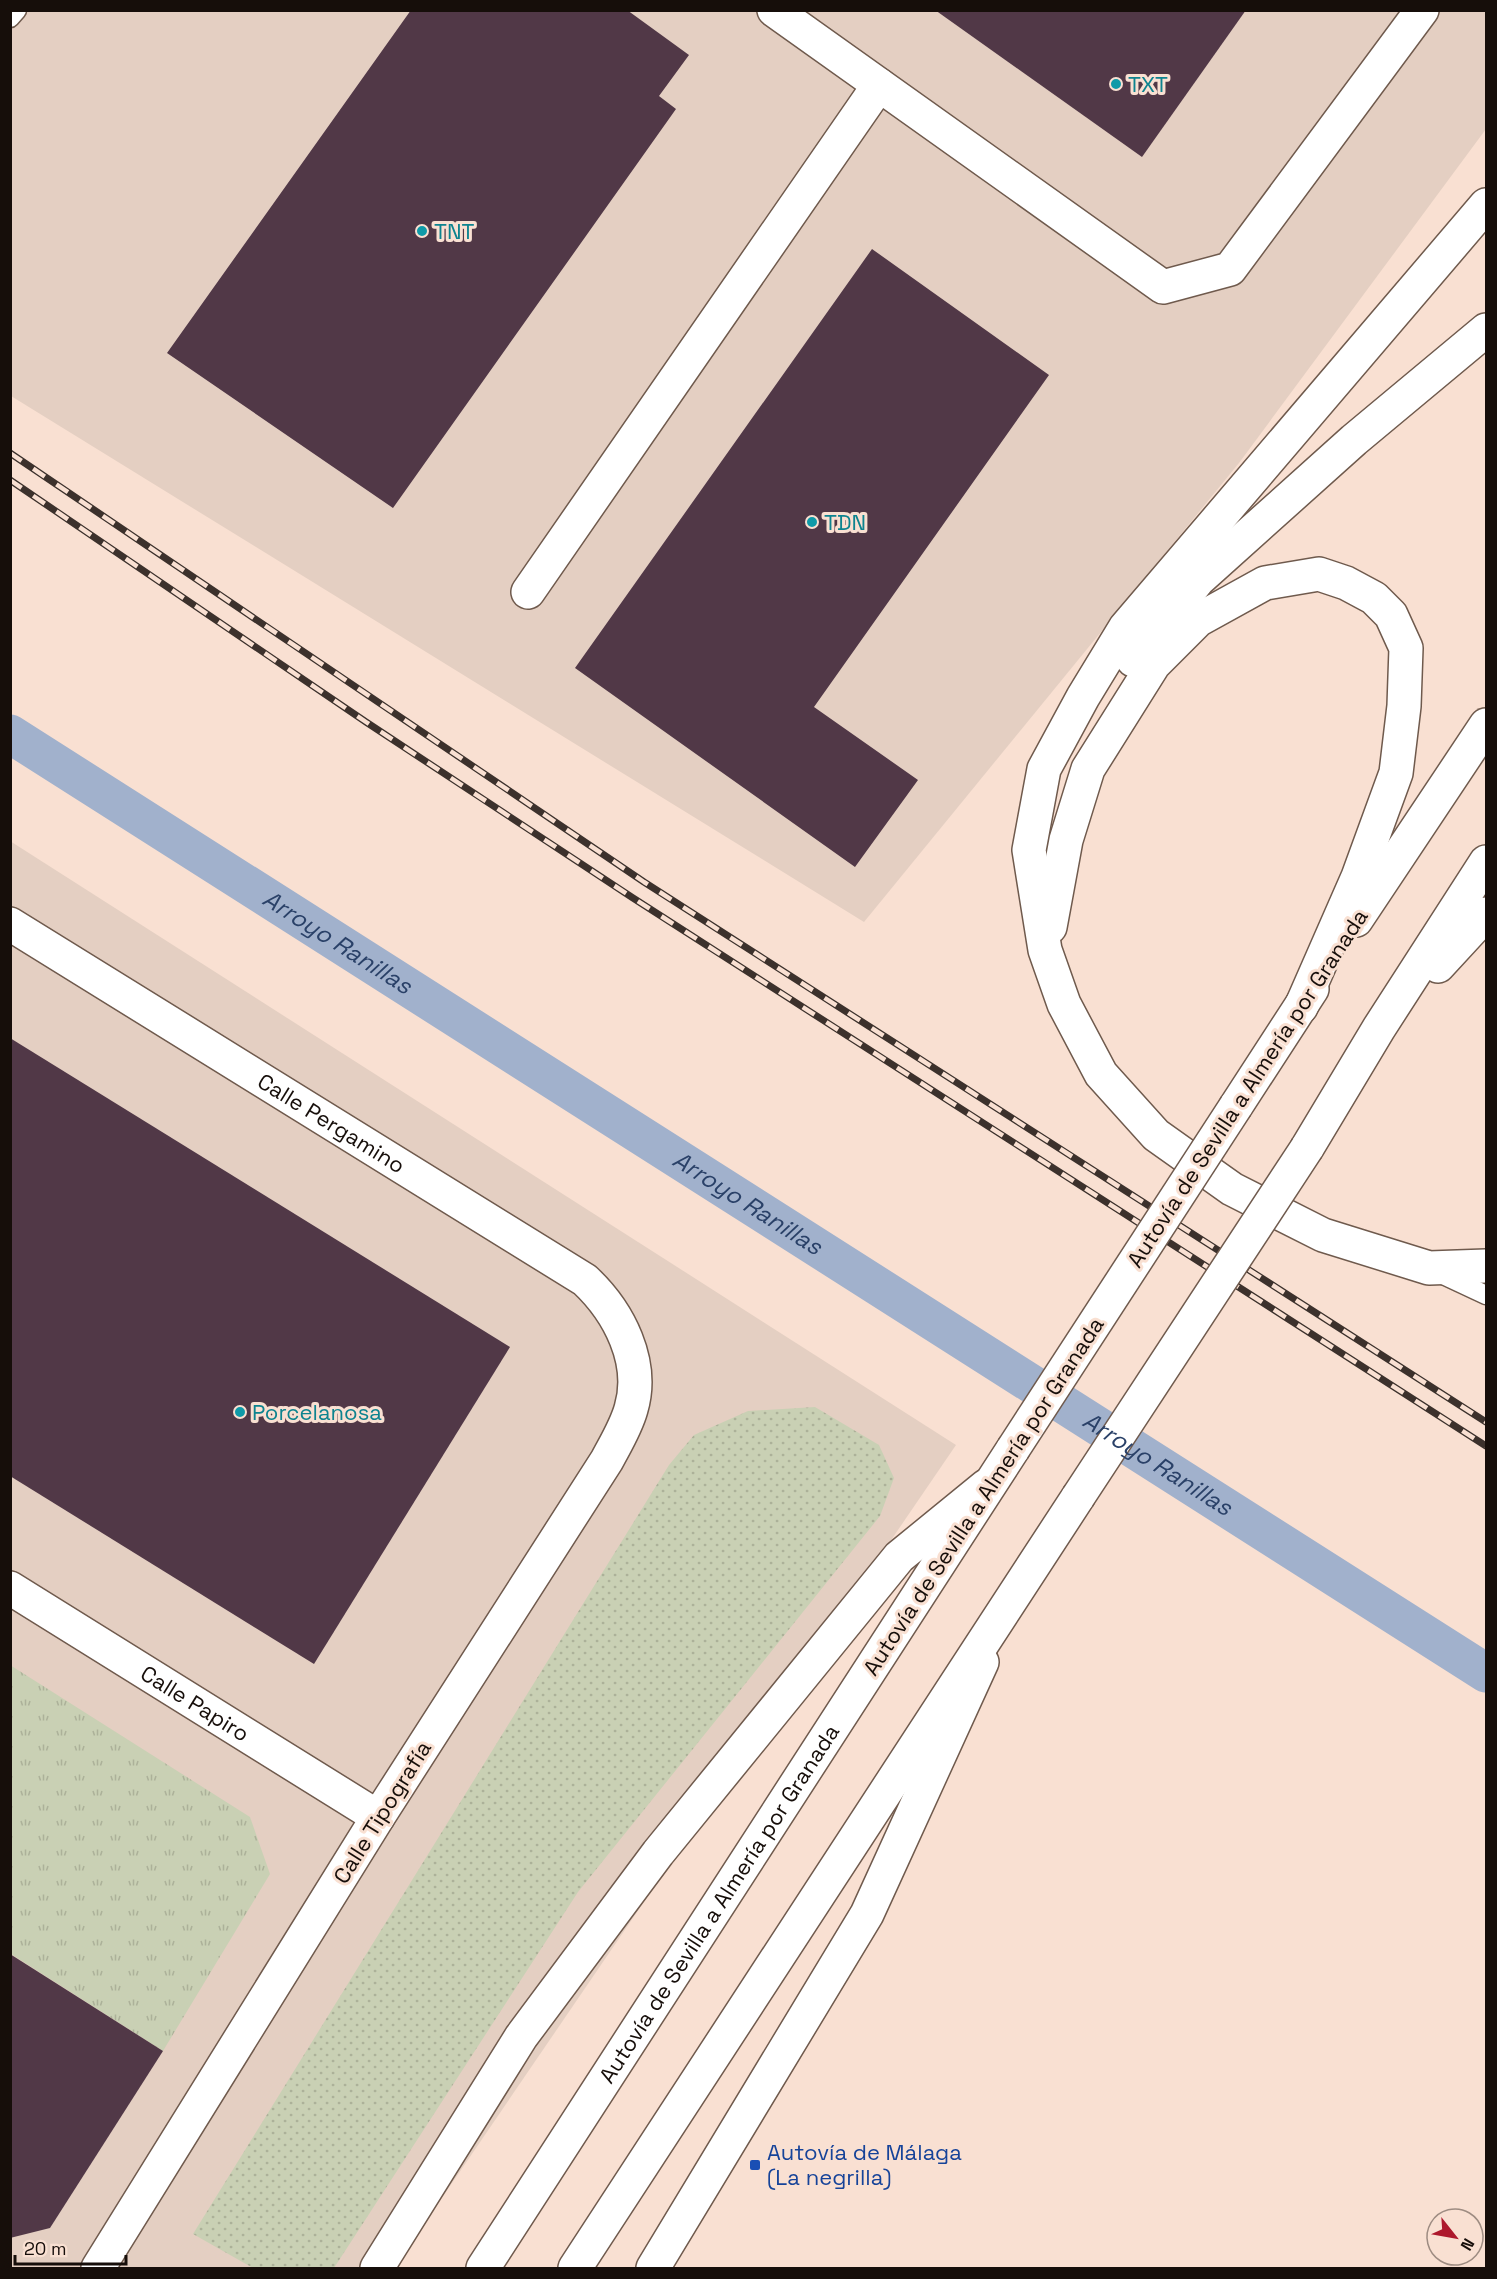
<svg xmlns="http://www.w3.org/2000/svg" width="1497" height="2279" font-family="'Space Grotesk',sans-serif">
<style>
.industrial{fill:#e4cfc2}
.grass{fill:url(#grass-tufts)}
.park{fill:url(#park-dots)}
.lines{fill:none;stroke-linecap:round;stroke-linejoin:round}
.canal{stroke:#a1b1cc;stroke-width:39}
.building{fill:#513847}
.service-casing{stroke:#6f5a4d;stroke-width:21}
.minor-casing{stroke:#6f5a4d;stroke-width:36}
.trunk-casing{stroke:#6f5a4d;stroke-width:36}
.service{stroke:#fff;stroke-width:18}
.minor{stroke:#fff;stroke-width:33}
.trunk{stroke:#fff;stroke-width:33}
.rail-casing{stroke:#3c312c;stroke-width:7}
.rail{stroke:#f9e0d2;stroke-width:4.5;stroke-dasharray:14;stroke-linecap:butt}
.trunk-bridge-casing{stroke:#6f5a4d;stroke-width:36;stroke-linecap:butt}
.trunk-bridge{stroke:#fff;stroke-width:33}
.culture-dot{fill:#0f9aa8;stroke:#f9e0d2;stroke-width:2}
.transit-dot{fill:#1a4fb4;stroke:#f9e0d2;stroke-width:2}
.labels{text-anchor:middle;stroke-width:6;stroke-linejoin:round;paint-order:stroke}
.culture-label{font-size:22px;fill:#0d838f;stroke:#f9e0d2;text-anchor:start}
.street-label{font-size:22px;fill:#160e0a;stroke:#f9e0d2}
.transit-label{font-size:22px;fill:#164399;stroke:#f9e0d2;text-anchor:start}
.water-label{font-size:24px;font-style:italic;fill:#2a4168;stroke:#f9e0d2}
</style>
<defs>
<pattern id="grass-tufts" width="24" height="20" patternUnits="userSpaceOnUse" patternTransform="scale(1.5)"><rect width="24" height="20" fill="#c9d0b4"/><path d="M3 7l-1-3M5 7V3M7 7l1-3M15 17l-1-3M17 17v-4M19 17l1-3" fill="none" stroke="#acb199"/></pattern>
<pattern id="park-dots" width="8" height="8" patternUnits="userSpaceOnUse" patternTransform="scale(1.5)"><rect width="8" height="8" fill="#c9d0b4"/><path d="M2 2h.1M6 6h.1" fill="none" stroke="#acb199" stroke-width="1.8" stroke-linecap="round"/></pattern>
</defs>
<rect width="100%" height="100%" fill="#f9e0d2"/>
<g class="industrial">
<path d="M10 11H1486V129L1239 463 864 922 11 396Z"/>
<path d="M10 841 956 1445 394 2268H11Z"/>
</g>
<path class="grass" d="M10 1665 250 1817 270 1874 163 2051 11 1954Z"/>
<path class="park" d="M815 1407 879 1445 894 1478 880 1516 578 1892 334 2268H253L193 2234 669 1465 694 1435 748 1411Z"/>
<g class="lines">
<path class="canal" id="s1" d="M10 734 1486 1673"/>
</g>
<g class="building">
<path d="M411 10H627L689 55 659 96 676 109 393 508 167 353Z"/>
<path d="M935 10H1246L1142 157Z"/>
<path d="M872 249 1049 375 814 707 918 780 855 867 575 668Z"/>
<path d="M10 1038 510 1347 314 1664 10 1476Z"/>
<path d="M10 1954 163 2051 50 2228 10 2238Z"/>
</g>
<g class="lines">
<g class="service-casing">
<g id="service">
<path d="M10 18 17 10"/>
<path d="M1439 1273 1486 1295"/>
</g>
</g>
<g class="minor-casing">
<g id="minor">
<path d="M774 10 1163 287 1230 269 1422 10"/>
<path d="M528 592 879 85"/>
<path id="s2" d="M10 924 585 1280C619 1312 645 1362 631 1409 626 1427 616 1443 607 1460L378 1817 98 2268"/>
<path id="s3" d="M10 1588 378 1817"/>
<path d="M377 2268 521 2037 658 1853 899 1557 986 1486"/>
<path d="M653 2268 867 1914 982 1662"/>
</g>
</g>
<g class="trunk-casing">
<g id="trunk">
<path d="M1486 205 1125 628 1083 697 1044 769 1029 850 1045 950 1064 1004 1101 1074 1156 1135 1232 1189 1323 1235 1429 1268 1486 1266"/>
<path d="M1133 660 1198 580 1354 440 1486 330"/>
<path d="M1356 920 1486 725"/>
<path d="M1050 927 1066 840 1088 769 1154 664 1198 620 1265 583 1319 574 1346 583 1374 598 1391 615 1406 648 1404 706 1396 773 1358 877 1301 1007"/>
<path d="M1438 966 1486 914"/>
<path d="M1236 1106 1312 989"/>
<path d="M1307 1148 1379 1028 1486 862"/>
<path id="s4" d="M483 2268 1013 1449"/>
<path d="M575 2268 1078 1497"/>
</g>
</g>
<use href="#service" class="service"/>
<use href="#minor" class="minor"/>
<use href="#trunk" class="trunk"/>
<g class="rail-casing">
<g id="rail">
<path d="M10 453 644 882 1486 1422"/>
<path d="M10 480 366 722 633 898 1486 1446"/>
</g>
</g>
<use href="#rail" class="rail"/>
<g class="trunk-bridge-casing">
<g id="trunk-bridge">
<path d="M1013 1449 1236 1106"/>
<path d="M1078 1497 1307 1148"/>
</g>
</g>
<use href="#trunk-bridge" class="trunk-bridge"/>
</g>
<g class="culture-dot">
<circle cx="1116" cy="84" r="6"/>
<circle cx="422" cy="231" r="6"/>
<circle cx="812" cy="522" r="6"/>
<circle cx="240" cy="1412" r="6"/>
</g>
<rect class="transit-dot" x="749" y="2159" width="12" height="12" rx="3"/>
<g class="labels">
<g class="culture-label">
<text x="1128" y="92">TXT</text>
<text x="434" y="239">TNT</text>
<text x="824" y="530">TDN</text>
<text x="252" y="1420">Porcelanosa</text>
</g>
<g class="street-label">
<text transform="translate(1247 1088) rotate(-57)" y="8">Autovía de Sevilla a Almería por Granada</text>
<text dy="8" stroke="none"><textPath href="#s2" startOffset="378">Calle Pergamino</textPath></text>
<text transform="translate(983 1496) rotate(-57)" y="8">Autovía de Sevilla a Almería por Granada</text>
<text dy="8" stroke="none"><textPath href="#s3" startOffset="218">Calle Papiro</textPath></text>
<text transform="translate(382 1812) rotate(-58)" y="8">Calle Tipografía</text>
<text dy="8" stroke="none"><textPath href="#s4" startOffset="434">Autovía de Sevilla a Almería por Granada</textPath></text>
</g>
<g class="transit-label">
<text x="767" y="2160">Autovía de Málaga<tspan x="767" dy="25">(La negrilla)</tspan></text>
</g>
<g class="water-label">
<text dy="8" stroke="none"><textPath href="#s1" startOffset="388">Arroyo Ranillas</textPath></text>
<text dy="8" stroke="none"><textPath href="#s1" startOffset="874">Arroyo Ranillas</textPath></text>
<text dy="8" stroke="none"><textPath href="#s1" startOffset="1360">Arroyo Ranillas</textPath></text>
</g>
</g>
<rect width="1497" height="2279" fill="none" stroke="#160e0a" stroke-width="24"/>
<g transform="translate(1455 2237) rotate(121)"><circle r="28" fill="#f9e0d2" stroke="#9e8c82" stroke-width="1.5"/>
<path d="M0-4.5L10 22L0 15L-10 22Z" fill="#ad182c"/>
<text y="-9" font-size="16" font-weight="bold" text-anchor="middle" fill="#160e0a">N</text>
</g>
<path d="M15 2255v9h111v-9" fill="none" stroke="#160e0a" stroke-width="3"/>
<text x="24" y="2255" font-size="18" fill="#160e0a" stroke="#f9e0d2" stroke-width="4.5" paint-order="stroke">20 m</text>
</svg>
